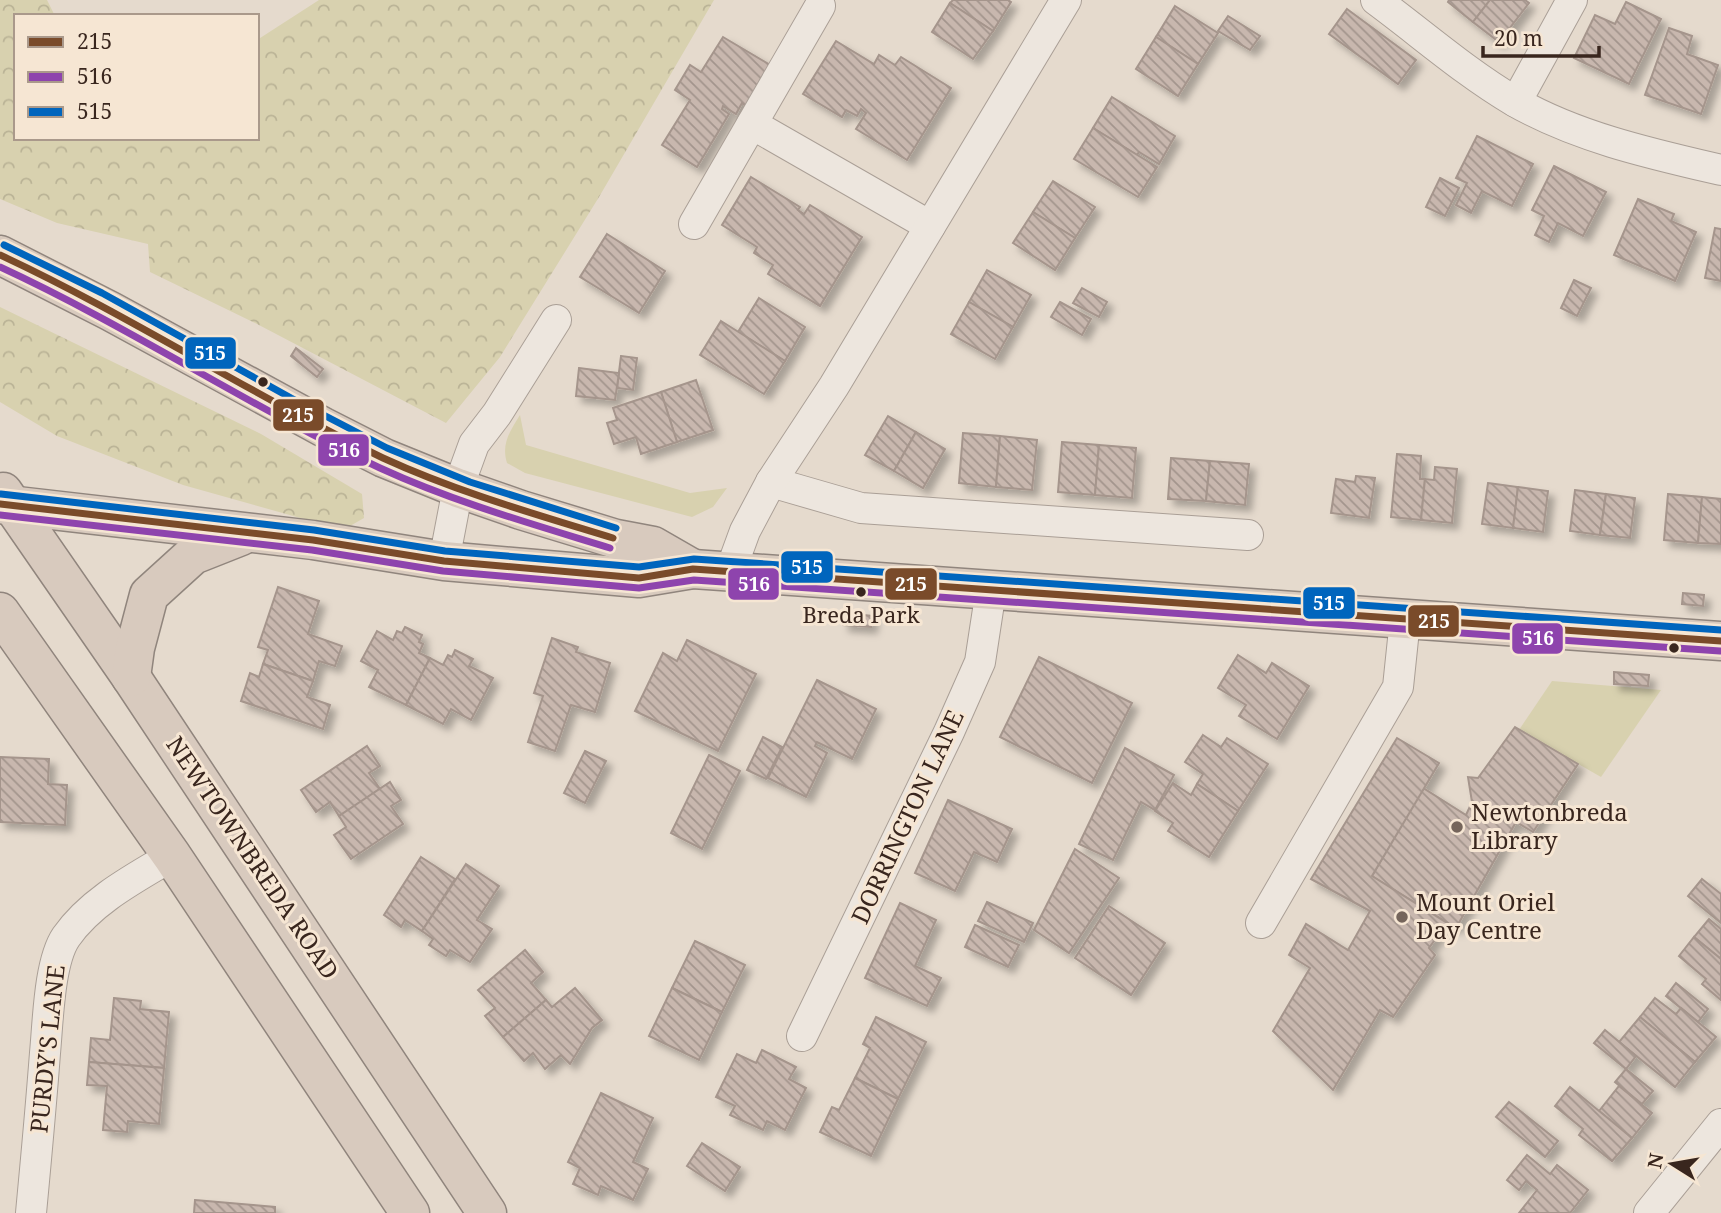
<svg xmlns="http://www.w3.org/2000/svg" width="1721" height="1213" font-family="'Noto Serif',serif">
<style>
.green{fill:#d8d1af}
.forest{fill:url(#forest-crowns)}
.building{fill:url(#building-back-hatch);stroke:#a5958c;stroke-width:2;filter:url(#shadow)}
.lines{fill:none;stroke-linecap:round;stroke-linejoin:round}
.street-casing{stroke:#aa9f96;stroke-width:32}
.highway-casing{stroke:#90857d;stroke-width:41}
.street{stroke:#ede6de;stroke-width:30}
.highway{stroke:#d8cabe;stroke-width:38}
.bus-1-casing{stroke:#f6e6d3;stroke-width:12}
.bus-2-casing{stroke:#f6e6d3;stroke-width:12}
.bus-3-casing{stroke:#f6e6d3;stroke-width:12}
.bus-1{stroke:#7a4b2a;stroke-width:7}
.bus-2{stroke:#8e44ad;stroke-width:7}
.bus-3{stroke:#0065bd;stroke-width:7}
.bus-dot{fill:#39261e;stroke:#f6e6d3;stroke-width:2.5}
.poi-dot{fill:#75655b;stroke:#f6e6d3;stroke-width:2.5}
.labels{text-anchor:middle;stroke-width:6;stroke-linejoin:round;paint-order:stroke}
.bus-label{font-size:22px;fill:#39261e;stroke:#f6e6d3}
.poi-label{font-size:24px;fill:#39261e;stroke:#f6e6d3;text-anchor:start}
.street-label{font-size:24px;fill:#39261e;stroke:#f6e6d3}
.line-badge{stroke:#f6e6d3;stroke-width:2.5}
.badge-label{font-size:19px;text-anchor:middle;font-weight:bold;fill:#fff}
</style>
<defs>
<pattern id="forest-crowns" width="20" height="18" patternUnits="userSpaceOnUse" patternTransform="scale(1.75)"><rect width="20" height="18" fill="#d8d1af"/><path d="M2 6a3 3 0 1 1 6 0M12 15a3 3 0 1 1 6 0" fill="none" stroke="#bab396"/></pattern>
<pattern id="building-back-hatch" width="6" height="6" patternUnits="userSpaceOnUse" patternTransform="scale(1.75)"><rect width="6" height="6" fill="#c8b7ae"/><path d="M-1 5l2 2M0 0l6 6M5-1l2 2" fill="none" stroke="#a3958d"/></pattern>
<filter id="shadow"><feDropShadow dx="6" dy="6" stdDeviation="3.5" flood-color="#0004"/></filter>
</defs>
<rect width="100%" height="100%" fill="#e5dacd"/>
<g class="green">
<path d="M520 415 526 445 690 493 727 488 713 507 692 517 525 473 507 463C501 444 510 431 520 415Z"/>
<path d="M1552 681 1661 690 1601 777 1519 730Z"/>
</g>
<g class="forest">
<path d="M0 0H47L55 16H16V138H257V40L319 0H714L599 197 500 357 446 423 257 324 150 272 148 244 57 223 0 199Z"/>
<path d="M0 307 261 434 362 494 364 518 343 530 183 485 57 436 0 402Z"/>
</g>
<g class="building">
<path d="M953 0H1008L1011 2 993 31 950 3Z"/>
<path d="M1449 0H1490L1473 22 1448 2Z"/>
<path d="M1490 0H1525L1529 3 1499 42 1473 22Z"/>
<path d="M1626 2 1661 19 1629 84 1574 58 1595 15 1615 24Z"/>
<path d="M950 3 993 31 973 59 932 32Z"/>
<path d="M1175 6 1218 33 1198 64 1156 37Z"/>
<path d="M1347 9 1416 60 1398 84 1329 34Z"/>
<path d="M1228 16 1260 36 1250 50 1218 31Z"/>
<path d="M1669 28 1692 36 1687 54 1718 65 1701 114 1645 95Z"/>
<path d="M723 37 772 66 747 107 742 103 736 114 723 106 722 109 729 114 697 167 662 145 690 100 675 90 690 65 701 72Z"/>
<path d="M1156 37 1198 64 1178 96 1136 69Z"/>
<path d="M836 41 874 64 879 55 895 65 901 57 951 88 907 160 856 129 866 113 861 109 857 116 846 110 842 117 803 94Z"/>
<path d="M1112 97 1175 136 1159 164 1139 152 1137 155 1093 128Z"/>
<path d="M1093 128 1157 167 1138 197 1074 159Z"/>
<path d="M1477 136 1533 164 1512 206 1482 191 1471 213 1456 205 1467 183 1456 178Z"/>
<path d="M1554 166 1606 192 1583 236 1558 223 1549 242 1535 235 1544 216 1532 210Z"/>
<path d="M751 177 800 207 798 210 804 214 810 205 862 237 820 306 768 274 773 265 754 253 757 247 722 225Z"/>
<path d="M1440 178 1459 188 1445 216 1426 207Z"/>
<path d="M1053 181 1095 207 1075 238 1033 212Z"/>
<path d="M1638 199 1674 214 1671 221 1696 232 1675 281 1614 255Z"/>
<path d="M1033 212 1075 238 1055 270 1013 243Z"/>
<path d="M1715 228 1721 229V281L1705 278Z"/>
<path d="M607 234 665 271 639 313 580 277Z"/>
<path d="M987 270 1031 295 1013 327 969 302Z"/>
<path d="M1574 280 1591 288 1577 316 1561 308Z"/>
<path d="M1082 288 1107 302 1099 317 1073 303Z"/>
<path d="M759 298 805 327 785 361 738 332Z"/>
<path d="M969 302 1013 327 995 359 951 334Z"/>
<path d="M1060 302 1091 319 1082 335 1051 317Z"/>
<path d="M721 321 785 361 764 394 700 355Z"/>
<path d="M296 348 323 369 317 377 291 356Z"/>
<path d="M621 356 637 358 633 390 617 388Z"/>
<path d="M579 368 619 373 615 400 576 396Z"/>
<path d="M696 380 713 430 677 442 661 392Z"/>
<path d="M661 392 677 442 641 454 636 437 614 444 607 423 617 420 613 408Z"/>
<path d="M888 416 916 432 894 471 865 455Z"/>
<path d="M916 432 945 449 923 488 894 471Z"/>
<path d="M963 433 1000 436 996 487 959 483Z"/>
<path d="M1000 436 1037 440 1032 490 996 487Z"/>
<path d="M1062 442 1099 445 1095 495 1058 492Z"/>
<path d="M1099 445 1136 448 1132 498 1095 495Z"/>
<path d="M1397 454 1421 456 1420 479H1425L1421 520 1391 517Z"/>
<path d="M1171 458 1210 461 1206 501 1168 499Z"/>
<path d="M1210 461 1249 464 1245 505 1206 501Z"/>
<path d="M1435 467 1457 469 1452 523 1421 520 1425 479 1434 480Z"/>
<path d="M1356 476 1375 478 1369 518 1331 513 1336 479 1355 482Z"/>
<path d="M1488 483 1518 487 1513 528 1482 524Z"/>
<path d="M1518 487 1548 491 1543 532 1513 528Z"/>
<path d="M1575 490 1606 494 1600 535 1570 531Z"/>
<path d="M1606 494 1635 498 1630 538 1600 535Z"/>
<path d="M1668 494 1702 497 1698 543 1664 540Z"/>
<path d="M1702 497 1721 499V544L1698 543Z"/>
<path d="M278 587 319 601 308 634 342 646 335 666 319 661 313 681 263 664 268 650 258 647Z"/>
<path d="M1683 593 1704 595 1703 606 1682 604Z"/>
<path d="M844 613 872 616 871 627 843 625Z"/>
<path d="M405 627 422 635 419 642 423 644 419 653 430 658 406 705 369 687 378 670 361 661 377 631 393 640 397 631 402 633Z"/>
<path d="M552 638 578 647 576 652 610 663 595 712 571 705 555 751 528 742 543 696 534 693Z"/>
<path d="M687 640 756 674 718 751 635 711 663 653 677 661Z"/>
<path d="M455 650 473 659 469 666 493 678 471 720 451 709 443 724 406 705 430 658 443 665 448 655 452 657Z"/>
<path d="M1238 655 1266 673 1272 663 1309 686 1277 739 1239 716 1246 705 1218 688Z"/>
<path d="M1039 657 1132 703 1092 783 1000 737Z"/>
<path d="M263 664 313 681 307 697 330 705 323 729 241 701 250 673 259 677Z"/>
<path d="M1614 672 1649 675 1648 686 1614 684Z"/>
<path d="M817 680 876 709 852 759 817 742 815 746 827 753 806 797 768 778Z"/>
<path d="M1515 727 1578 764 1533 832 1516 822 1456 928 1372 876 1423 788 1466 815 1472 802 1468 777 1478 778Z"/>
<path d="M1203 735 1221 747 1227 738 1268 764 1238 811 1197 784 1203 774 1185 762Z"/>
<path d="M763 737 782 747 766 779 747 770Z"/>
<path d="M1397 738 1439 763 1372 876 1447 923 1429 948 1435 955 1393 1017 1380 1010 1333 1090 1273 1031 1310 968 1289 955 1306 924 1348 950 1370 911 1311 879Z"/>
<path d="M367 746 380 766 369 773 380 789 339 816 330 802 316 812 301 790Z"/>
<path d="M1125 748 1174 775 1155 810 1141 802 1113 860 1079 844Z"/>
<path d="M585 751 606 761 585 803 564 793Z"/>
<path d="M709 755 740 771 702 849 671 833Z"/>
<path d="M0 757 49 759 48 784 67 785 65 825 0 822Z"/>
<path d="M390 782 401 800 391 806 403 824 351 859 334 835 346 827 339 816Z"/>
<path d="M1173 783 1191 795 1197 784 1238 811 1209 857 1168 831 1173 823 1155 811Z"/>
<path d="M948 800 1012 829 997 862 974 852 955 891 915 873Z"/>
<path d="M1075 849 1119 878 1069 953 1034 930Z"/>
<path d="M421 857 455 879 422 931 405 920 401 927 384 915Z"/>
<path d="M466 864 499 886 477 920 492 929 470 962 450 950 446 956 429 945 433 939 422 931Z"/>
<path d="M1702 879 1721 894V923L1688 896Z"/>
<path d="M987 902 1033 923 1024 942 978 921Z"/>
<path d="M900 903 936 920 915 966 941 978 927 1006 865 978Z"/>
<path d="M1109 906 1165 943 1131 995 1075 958Z"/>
<path d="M1709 919 1721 929V959L1694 937Z"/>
<path d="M975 925 1019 945 1008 967 965 947Z"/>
<path d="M1694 937 1721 959V1000L1702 984 1706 979 1679 956Z"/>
<path d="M695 941 745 965 722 1012 672 988Z"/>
<path d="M525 950 543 972 531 983 546 1000 503 1037 485 1016 495 1008 478 990Z"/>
<path d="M1676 983 1708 1009 1698 1022 1666 996Z"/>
<path d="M575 988 602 1020 592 1028 570 1064 561 1055 545 1069 533 1053 524 1061 503 1037 546 1000 552 1007Z"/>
<path d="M672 988 722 1012 699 1060 649 1036Z"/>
<path d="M114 998 141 1001 140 1009 169 1012 164 1068 89 1062 91 1038 110 1040Z"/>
<path d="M1655 998 1676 1014 1681 1008 1716 1037 1695 1062 1640 1017Z"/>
<path d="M876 1017 926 1042 898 1099 855 1078 870 1048 863 1044Z"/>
<path d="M1640 1017 1695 1062 1675 1087 1619 1042Z"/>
<path d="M1605 1030 1636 1056 1626 1069 1594 1043Z"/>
<path d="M762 1050 796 1067 789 1079 806 1088 785 1130 767 1121 763 1130 730 1115 735 1106 716 1097 737 1054 756 1063Z"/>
<path d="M89 1062 164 1068 159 1124 128 1121 127 1132 103 1130 107 1086 87 1085Z"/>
<path d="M1626 1069 1653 1091 1642 1104 1615 1082Z"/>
<path d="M855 1078 898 1099 871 1156 820 1132 832 1107 839 1110Z"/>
<path d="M1619 1086 1652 1113 1632 1138 1599 1111Z"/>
<path d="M1570 1087 1632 1138 1612 1161 1579 1135 1583 1129 1555 1106Z"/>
<path d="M601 1093 653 1118 633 1162 648 1169 633 1200 601 1186 598 1195 573 1184 580 1168 568 1162Z"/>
<path d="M1509 1102 1558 1141 1545 1157 1496 1117Z"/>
<path d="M702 1143 740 1167 725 1191 687 1166Z"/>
<path d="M1527 1155 1550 1174 1557 1165 1588 1190 1570 1213H1519L1537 1190 1526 1181 1519 1190 1507 1180Z"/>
<path d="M195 1200 275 1207V1213H194Z"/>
</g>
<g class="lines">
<g class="street-casing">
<g id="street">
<path d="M1376 0C1422 34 1465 72 1514 101 1576 137 1652 154 1721 170"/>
<path d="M1516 102 1572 0"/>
<path d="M752 124 930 226"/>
<path d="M694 224 820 6"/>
<path d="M771 482 861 508 1248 535"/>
<path d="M444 561 458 488 474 444 497 414 556 320"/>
<path d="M730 572 745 531 771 482 834 386 1066 0"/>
<path d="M1261 923 1398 687 1405 620"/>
<path d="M802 1036 949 732 980 662 991 590"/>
<path d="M31 1213C36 1160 41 1106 45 1053 48 1022 49 962 66 937 91 901 135 878 172 856"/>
<path d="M1649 1213 1721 1124"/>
</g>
</g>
<g class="highway-casing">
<g id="highway">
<path d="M0 255 110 311 323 427 384 458 458 488 521 510 616 539 653 546 693 569"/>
<path d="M3 492 131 677 487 1213"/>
<path d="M0 504 313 540 444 561 639 578 693 569 1721 641"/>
<path d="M0 612 172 856 410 1213"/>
<path d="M131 677 135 648 149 595 193 555 241 536"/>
</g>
</g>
<use href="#street" class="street"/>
<use href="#highway" class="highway"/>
<g class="bus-1-casing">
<g id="bus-1">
<path d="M0 255C131 316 253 396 383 458 457 492 535 514 613 538"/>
<path d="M0 504 313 540 444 561 639 578 693 569 1721 641"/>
</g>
</g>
<g class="bus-2-casing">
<g id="bus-2">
<path d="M0 267C130 327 250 407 380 468 454 502 532 524 610 548"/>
<path d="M0 515 312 550 443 571 639 588 694 580 1720 651"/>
</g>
</g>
<g class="bus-3-casing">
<g id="bus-3">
<path d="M4 245 102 293 291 398 387 448 470 482 616 528"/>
<path d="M1 494 314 530 445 551 639 567 694 559 1721 630"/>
</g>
</g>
<use href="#bus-1" class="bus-1"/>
<use href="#bus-2" class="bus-2"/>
<use href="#bus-3" class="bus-3"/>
</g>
<g class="bus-dot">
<circle cx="263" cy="382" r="6"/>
<circle cx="861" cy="592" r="6"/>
<circle cx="1674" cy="648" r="6"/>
</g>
<g class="poi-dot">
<circle cx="1457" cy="827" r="7"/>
<circle cx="1402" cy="917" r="7"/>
</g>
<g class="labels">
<g class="bus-label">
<text x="861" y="623">Breda Park</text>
</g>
<g class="poi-label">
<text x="1471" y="821">Newtonbreda<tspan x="1471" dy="28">Library</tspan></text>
<text x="1416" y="911">Mount Oriel<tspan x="1416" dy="28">Day Centre</tspan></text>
</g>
<g class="street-label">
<text transform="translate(908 817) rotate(-65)" y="8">DORRINGTON LANE</text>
<text transform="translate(252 858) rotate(56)" y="8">NEWTOWNBREDA ROAD</text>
<text transform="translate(48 1049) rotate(-84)" y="8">PURDY'S LANE</text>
</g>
</g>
<g class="line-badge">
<rect x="184" y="336" width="53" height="34" rx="7" fill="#0065bd"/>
<rect x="272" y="398" width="53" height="34" rx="7" fill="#7a4b2a"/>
<rect x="317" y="433" width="53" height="34" rx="7" fill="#8e44ad"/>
<rect x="780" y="550" width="54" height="34" rx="7" fill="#0065bd"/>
<rect x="727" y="567" width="53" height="34" rx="7" fill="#8e44ad"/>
<rect x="884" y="567" width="54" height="34" rx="7" fill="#7a4b2a"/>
<rect x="1302" y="586" width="54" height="34" rx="7" fill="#0065bd"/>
<rect x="1407" y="604" width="53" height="34" rx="7" fill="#7a4b2a"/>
<rect x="1511" y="622" width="53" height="33" rx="7" fill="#8e44ad"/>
</g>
<g class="badge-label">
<text x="210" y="360">515</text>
<text x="298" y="422">215</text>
<text x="344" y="457">516</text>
<text x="807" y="574">515</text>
<text x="754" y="591">516</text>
<text x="911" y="591">215</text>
<text x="1329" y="610">515</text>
<text x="1434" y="628">215</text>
<text x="1538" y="645">516</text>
</g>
<rect x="14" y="14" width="245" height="126" fill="#f6e6d3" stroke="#aa998b" stroke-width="2"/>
<rect x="28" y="37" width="35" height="10" fill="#7a4b2a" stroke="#aa998b" stroke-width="2"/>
<text x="77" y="49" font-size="21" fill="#39261e">215</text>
<rect x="28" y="72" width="35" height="10" fill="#8e44ad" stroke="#aa998b" stroke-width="2"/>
<text x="77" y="84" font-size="21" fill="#39261e">516</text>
<rect x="28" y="107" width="35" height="10" fill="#0065bd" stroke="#aa998b" stroke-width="2"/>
<text x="77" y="119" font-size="21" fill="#39261e">515</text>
<g transform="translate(1672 1164) rotate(281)" stroke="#f6e6d3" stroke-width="5" paint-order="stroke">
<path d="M0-5L12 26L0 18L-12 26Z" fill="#39261e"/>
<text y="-10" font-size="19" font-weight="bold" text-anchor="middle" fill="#39261e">N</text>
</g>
<path d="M1483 46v10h116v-10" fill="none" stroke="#39261e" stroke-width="3.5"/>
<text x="1494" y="46" font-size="21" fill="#39261e" stroke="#f6e6d3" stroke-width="5" paint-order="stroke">20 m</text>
</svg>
